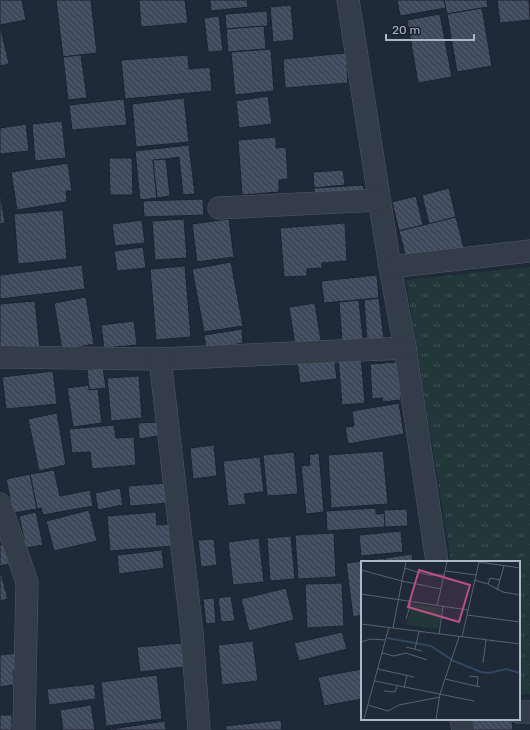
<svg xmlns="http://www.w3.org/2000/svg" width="530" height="730" font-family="Rubik,sans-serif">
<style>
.grass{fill:url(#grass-tufts)}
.building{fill:url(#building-back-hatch);stroke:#1b2330}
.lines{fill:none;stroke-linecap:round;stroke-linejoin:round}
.minor-casing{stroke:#515967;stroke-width:23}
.minor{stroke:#333c49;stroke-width:22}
.inset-river{fill:none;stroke:#324562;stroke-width:2}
.inset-road{fill:none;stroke:#586271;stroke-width:1}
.view{fill:#bb4f80;fill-opacity:0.15;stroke:#bb4f80;stroke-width:2}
.inset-edge{fill:none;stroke:#adb6c6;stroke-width:2}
</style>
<defs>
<pattern id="grass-tufts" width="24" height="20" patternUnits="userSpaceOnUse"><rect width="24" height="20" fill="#21373a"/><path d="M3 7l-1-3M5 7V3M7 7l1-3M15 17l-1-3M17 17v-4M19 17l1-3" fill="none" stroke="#3f5255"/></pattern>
<pattern id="building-back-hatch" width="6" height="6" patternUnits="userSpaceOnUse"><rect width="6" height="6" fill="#3e495b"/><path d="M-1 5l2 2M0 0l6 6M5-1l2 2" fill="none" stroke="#576171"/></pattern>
</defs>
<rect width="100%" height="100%" fill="#1f2a39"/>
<path class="grass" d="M530 267V694H519V562H451L406 280Z"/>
<g class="building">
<path d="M0 0H22L26 20 0 25Z"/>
<path d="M56 0H91L97 53 63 57Z"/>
<path d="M139 0H185L188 23 141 27Z"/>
<path d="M210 0H247L248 7 211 11Z"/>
<path d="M397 0H444L446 8 400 16Z"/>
<path d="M444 0H487L488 7 447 14Z"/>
<path d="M497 0H529L530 20 500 23Z"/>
<path d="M291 5 294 40 273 42 270 7Z"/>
<path d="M482 8 492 66 457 72 447 14Z"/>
<path d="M267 11 268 26 226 29 225 14Z"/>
<path d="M440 14 452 77 418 83 407 20Z"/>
<path d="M219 16 223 51 208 52 204 18Z"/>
<path d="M264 26 266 49 228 52 226 29Z"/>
<path d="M1 29 9 64 0 66V30Z"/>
<path d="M271 49 274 91 235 95 231 52Z"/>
<path d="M346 53 348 83 285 88 283 59Z"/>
<path d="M81 55 87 98 68 100 63 57Z"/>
<path d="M188 55 189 69 210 67 212 91 125 99 121 60Z"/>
<path d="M268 96 272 124 239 128 236 101Z"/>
<path d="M184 98 189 142 136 147 132 104Z"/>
<path d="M124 99 127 125 72 130 69 105Z"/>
<path d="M62 121 66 158 35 161 32 124Z"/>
<path d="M26 124 29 151 0 154V128Z"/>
<path d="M276 137V148L286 147 288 179 279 180V192L242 195 238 140Z"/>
<path d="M189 145 195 194 183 195 179 157 166 159 153 160 157 198 140 200 135 151Z"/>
<path d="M109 158H132L133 195H110Z"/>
<path d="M166 159 170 196 157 198 153 160Z"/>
<path d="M68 163 72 191H66L67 202 17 210 11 172Z"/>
<path d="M343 170 345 185 314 188 313 172Z"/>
<path d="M363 185 364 195 315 198 314 188Z"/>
<path d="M449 188 456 217 429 224 422 195Z"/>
<path d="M0 192 5 223 0 224Z"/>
<path d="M416 196 423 225 399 231 392 202Z"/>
<path d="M203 199 204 215 144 217 143 201Z"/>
<path d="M63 210 67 259 18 264 14 214Z"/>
<path d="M456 217 464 248 407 262 399 231Z"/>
<path d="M184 219 187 258 155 260 152 221Z"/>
<path d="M229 219 234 257 197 262 192 224Z"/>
<path d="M142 220 145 243 115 246 112 224Z"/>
<path d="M345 223 347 261 322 263V268L307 269V276L284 277 280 228Z"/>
<path d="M143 247 146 268 117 271 114 251Z"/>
<path d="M231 262 243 326 204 332 192 269Z"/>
<path d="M82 265 85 289 0 299V275Z"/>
<path d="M185 266 191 337 156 340 150 269Z"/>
<path d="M377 275 379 298 324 303 321 281Z"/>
<path d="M86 297 94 344 62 350 54 303Z"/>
<path d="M379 298 384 340 367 341 364 300Z"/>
<path d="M359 300 363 339 342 341 339 302Z"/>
<path d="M35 301 40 348 0 352V304Z"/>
<path d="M315 303 321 341 295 345 289 307Z"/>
<path d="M134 321 137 345 104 348 101 325Z"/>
<path d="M242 329 243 343 206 349 204 335Z"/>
<path d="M361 356 365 403 342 405 338 358Z"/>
<path d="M334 357 337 379 300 383 297 361Z"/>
<path d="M398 362 401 400 383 402 382 398 372 399 370 364Z"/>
<path d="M103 368 106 388 89 390 87 370Z"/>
<path d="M53 371 57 404 6 409 2 377Z"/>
<path d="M139 376 142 418 111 421 107 378Z"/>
<path d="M89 385V390L98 389 102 423 73 427 67 388Z"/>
<path d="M399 403 404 434 348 444 345 427 354 426 352 411Z"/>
<path d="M57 413 66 465 39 471 28 419Z"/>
<path d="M157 422 158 436 139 439 138 423Z"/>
<path d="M114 425 116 438 134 437 136 465 92 469 90 452 72 453 69 429Z"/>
<path d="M214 445 217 476 193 479 190 448Z"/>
<path d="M383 451 388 504 331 508 328 455Z"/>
<path d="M294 452 298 494 267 496 263 455Z"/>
<path d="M319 453 324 512 306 514 301 466 310 465 309 455Z"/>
<path d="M260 457 264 492 244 494 246 504 228 506 223 461Z"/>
<path d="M54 470 60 496 90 490 93 506 43 515 41 508 37 509 30 474Z"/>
<path d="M30 474 37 509 13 513 6 479Z"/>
<path d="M168 483 170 503 130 506 128 486Z"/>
<path d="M120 488 123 505 98 510 95 493Z"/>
<path d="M376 508V514L385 513V527L327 531 326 511Z"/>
<path d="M407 509 408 526 385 527 384 510Z"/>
<path d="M89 510 97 541 54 551 46 521Z"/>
<path d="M36 512 43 545 26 548 19 516Z"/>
<path d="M156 512 157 525 172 524 174 546 110 551 107 516Z"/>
<path d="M401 531 403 552 361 556 359 535Z"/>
<path d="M334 533 336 577 298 579 295 535Z"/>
<path d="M291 536 295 579 270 581 267 538Z"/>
<path d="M259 538 264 582 233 585 228 542Z"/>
<path d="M214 539 217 565 201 567 198 540Z"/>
<path d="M5 544 10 564 0 566V545Z"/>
<path d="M162 550 164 568 119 574 117 555Z"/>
<path d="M412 554 413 562H385V558Z"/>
<path d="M385 558V562H362V615L353 617 346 563Z"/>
<path d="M0 570 8 599 0 601Z"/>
<path d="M342 583 344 626 307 628 305 584Z"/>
<path d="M286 588 294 620 249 631 241 599Z"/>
<path d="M231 596 235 621 221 622 218 598Z"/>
<path d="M214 598 216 623 206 624 203 599Z"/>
<path d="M342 632 347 649 299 661 294 643Z"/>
<path d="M253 641 258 681 222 685 218 645Z"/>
<path d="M181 643 184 667 140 672 137 647Z"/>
<path d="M18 653 20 670 13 671 14 685 0 687V655Z"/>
<path d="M362 669V699L324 706 318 677Z"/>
<path d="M157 675 162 719 106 726 101 682Z"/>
<path d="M94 684 96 699 49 705 47 689Z"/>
<path d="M91 705 95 730H60L63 729 60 710Z"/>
<rect x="0" y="715" width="12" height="15"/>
<path d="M471 719H512L513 730H471Z"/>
<path d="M281 720 282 730H226L225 726Z"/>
<path d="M165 721 166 730H105Z"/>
</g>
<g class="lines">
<g class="minor-casing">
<g id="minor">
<path d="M348 0 390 267 405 348 437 562"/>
<path d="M219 208 379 200"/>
<path d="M390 267 530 251"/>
<path d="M0 357 160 359 405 348"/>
<path d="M160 359 192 633 199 730"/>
<path d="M0 504 27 582 24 730"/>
<path d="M519 712H530"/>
<path d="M461 719 463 730"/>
</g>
</g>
<use href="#minor" class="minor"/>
</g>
<g transform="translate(361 561)">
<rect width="159" height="159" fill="#1f2a39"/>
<path d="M51 43 81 47 77 68 45 64Z" fill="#21373a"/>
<path class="inset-river" d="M26 77 70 85 93 100 120 111 128 112 145 108 159 112"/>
<path class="inset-road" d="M45 1 41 20 80 28M118 1 159 7M43 7 67 14H84M0 9 41 20 32 67M85 10 115 14M113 19 127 23 142 31 159 34M127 23 129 17 139 19M136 29 143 5M0 33 107 49M76 45 86 1M106 54 159 61M45 58 50 42M0 63 159 83M78 73 82 46M101 76 118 1M0 81 10 78 25 79M45 86 61 90M54 88 58 71M21 92 33 95 45 92 66 99M122 102 125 79M17 108 53 116M108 115 117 116 116 126M84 118 119 126M14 120 113 140M43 127 46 114M23 130 34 131 36 125M7 144 27 150 38 144 79 136M3 158 28 66M75 158 79 133 98 76"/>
<path class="view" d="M58 9 109 24 98 61 47 46Z"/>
<rect width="159" height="159" class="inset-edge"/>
</g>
<path d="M386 34v6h88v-6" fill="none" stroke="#adb6c6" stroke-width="2"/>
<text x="392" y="34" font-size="12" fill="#adb6c6" stroke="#19212e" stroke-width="3" paint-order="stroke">20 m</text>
</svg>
